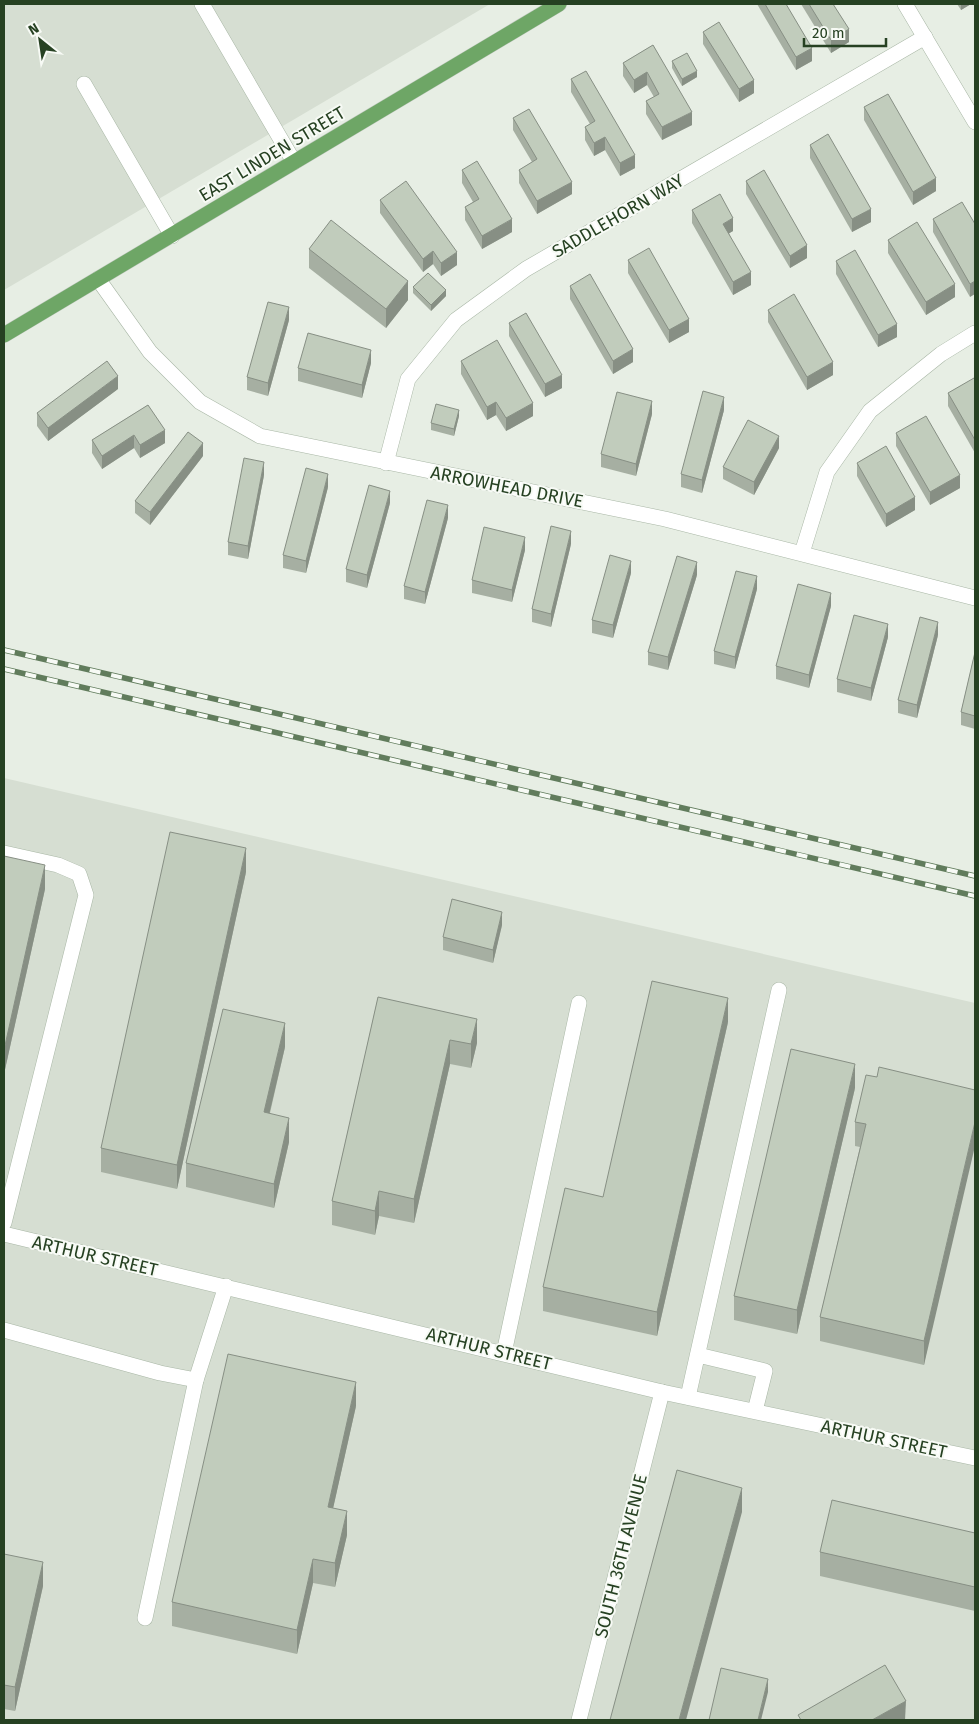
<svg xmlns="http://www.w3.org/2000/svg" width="979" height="1724" font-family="'Fira Sans',sans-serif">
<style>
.built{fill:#d6ded2}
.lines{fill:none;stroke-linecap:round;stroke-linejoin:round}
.minor-casing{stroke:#a9b7a6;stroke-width:16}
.major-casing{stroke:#c2cac1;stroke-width:16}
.minor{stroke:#fff;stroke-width:15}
.major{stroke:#6ea666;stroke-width:15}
.rail-casing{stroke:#617c5c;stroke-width:5.5}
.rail{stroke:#f7faf5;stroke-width:4;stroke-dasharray:11;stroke-linecap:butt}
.wall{fill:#a6afa2}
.shaded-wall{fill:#878f84}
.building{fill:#c1ccbc;stroke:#878f84}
.labels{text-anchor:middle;stroke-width:4;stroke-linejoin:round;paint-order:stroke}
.street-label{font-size:18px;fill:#264122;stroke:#f7faf5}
</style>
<rect width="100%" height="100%" fill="#e7eee4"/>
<g class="built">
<path d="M4 4H490L4 290Z"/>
<path d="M4 778 975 1003V1720H4Z"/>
</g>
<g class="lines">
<g class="minor-casing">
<g id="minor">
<path d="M202 4 294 162"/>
<path d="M905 4 975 122"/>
<path d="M84 84 172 236"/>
<path d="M98 279 150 352 200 402 260 436 665 519 975 598"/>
<path d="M386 463 408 379 456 320 526 269 925 37"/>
<path d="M802 553 827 472 870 411 941 354 975 333"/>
<path d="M4 853 58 865 79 874 86 895 4 1223"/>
<path d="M4 1234 662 1392 975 1458"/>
<path d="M4 1330 160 1373 196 1380 226 1286"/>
<path d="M504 1353 579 1003"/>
<path d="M698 1355 765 1371 755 1411"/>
<path d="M688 1397 779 990"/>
<path d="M145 1618 196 1380"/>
<path d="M579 1720 662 1392"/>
</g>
</g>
<g class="major-casing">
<path id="major" d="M4 335 559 4"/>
</g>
<use href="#minor" class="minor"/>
<use href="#major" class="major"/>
<g class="rail-casing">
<g id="rail">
<path d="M4 650 975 876"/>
<path d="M4 669 975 896"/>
</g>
</g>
<use href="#rail" class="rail"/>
</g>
<g class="wall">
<path d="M757 4H786L812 61 796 70Z"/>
<path d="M801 4H833L849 42 831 53Z"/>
<path d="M957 4H971L961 10Z"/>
<path d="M703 32 754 93 739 102 703 44Z"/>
<path d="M653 45 692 125 662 140 646 114V101L654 97 647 85 634 93 623 76V63Z"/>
<path d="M672 61 697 77 682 86 672 68Z"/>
<path d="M571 79 635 168 620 176 605 150 594 156 585 140V127L590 124 571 92Z"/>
<path d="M864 107 936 191 913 205 864 120Z"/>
<path d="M513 118 572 194 537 214 519 183V170L532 162 513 130Z"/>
<path d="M810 145 871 222 852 232 810 158Z"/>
<path d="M462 170 512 232 482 249 465 220V207L473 202 462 183Z"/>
<path d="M746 181 807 258 790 268 746 194Z"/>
<path d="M380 200 457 265 441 276 433 264 423 272 380 213Z"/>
<path d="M692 210 733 231 729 233 751 285 733 295 692 223Z"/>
<path d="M933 219 975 224 970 297 933 232Z"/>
<path d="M888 240 955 297 926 315 888 253Z"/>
<path d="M309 249 408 300 386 328 309 268Z"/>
<path d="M628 260 689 332 669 343 628 273Z"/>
<path d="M836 261 897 337 878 347 836 274Z"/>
<path d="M570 286 633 362 613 374 570 299Z"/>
<path d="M413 287 446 296 431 311 413 293Z"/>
<path d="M768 310 833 375 807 390 768 322Z"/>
<path d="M289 320 268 396 247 390V377Z"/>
<path d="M509 323 562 388 545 397 509 336Z"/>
<path d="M461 361 533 416 506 431 496 415 487 420 461 374Z"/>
<path d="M371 363 362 398 298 381V368Z"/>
<path d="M975 380V453L948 406V393Z"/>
<path d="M118 389 48 441 37 426V413Z"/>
<path d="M148 405 165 443 140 458 134 448 102 469 92 453V440Z"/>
<path d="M724 410 702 493 681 487V474Z"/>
<path d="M652 414 636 476 601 467V454Z"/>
<path d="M459 416 454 436 431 430V423Z"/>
<path d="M896 433 960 488 930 505 896 446Z"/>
<path d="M779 448 754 495 723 479V467Z"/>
<path d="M203 456 150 525 135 513V501Z"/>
<path d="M857 463 915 510 886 527 857 476Z"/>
<path d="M264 475 248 559 228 555V542Z"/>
<path d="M328 487 306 573 283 568V555Z"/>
<path d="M390 503 367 588 346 582V569Z"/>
<path d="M448 518 425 604 404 599V586Z"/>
<path d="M571 544 551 627 532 622V609Z"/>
<path d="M525 550 512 602 472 593V580Z"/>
<path d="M631 573 613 638 592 633V620Z"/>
<path d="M697 575 668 670 648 665V652Z"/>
<path d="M757 589 735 669 714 664V651Z"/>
<path d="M831 606 809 688 776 679V666Z"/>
<path d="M938 635 917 718 898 713V700Z"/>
<path d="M888 637 871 701 837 692V679Z"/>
<path d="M975 652V729L961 725V712Z"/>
<path d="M4 856 45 889 4 1074Z"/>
<path d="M246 872 177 1189 101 1172V1148Z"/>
<path d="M502 925 493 963 443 950V937Z"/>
<path d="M378 997 477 1043 471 1068 450 1064 414 1223 379 1216 375 1235 332 1225V1201Z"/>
<path d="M728 1022 657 1336 543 1311V1287L603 1197Z"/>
<path d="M285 1047 270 1113 289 1142 274 1208 186 1187V1163Z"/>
<path d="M877 1077 975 1090 924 1365 820 1341V1317L860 1147 855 1146V1122Z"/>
<path d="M855 1088 797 1334 734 1320V1296Z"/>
<path d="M356 1406 333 1508 347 1535 335 1587 313 1583 297 1654 172 1626V1602Z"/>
<path d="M975 1533V1611L820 1576V1552Z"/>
<path d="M4 1554 43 1586 15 1711 4 1709Z"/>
</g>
<g class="shaded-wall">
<path d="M961 4H971L961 10Z"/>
<path d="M849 29V42L831 53V40Z"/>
<path d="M812 48V61L796 70V57Z"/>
<path d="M697 71V77L682 86V79Z"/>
<path d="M647 72V85L634 93V80Z"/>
<path d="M754 80V93L739 102V89Z"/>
<path d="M692 112V125L662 140V127Z"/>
<path d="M605 137V150L594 156V143Z"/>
<path d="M635 155V168L620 176V163Z"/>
<path d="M936 178V191L913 205V192Z"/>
<path d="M572 182V194L537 214V201Z"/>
<path d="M871 209V222L852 232V219Z"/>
<path d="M733 218V231L723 237V224Z"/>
<path d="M512 219V232L482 249V236Z"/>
<path d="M807 245V258L790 268V256Z"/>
<path d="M433 251V264L423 272V259Z"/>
<path d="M457 252V265L441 276V263Z"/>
<path d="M751 272V285L733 295V282Z"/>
<path d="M408 281V300L386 328V309Z"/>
<path d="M975 281V294L970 297V284Z"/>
<path d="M955 284V297L926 315V302Z"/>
<path d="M446 290V296L431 311V305Z"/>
<path d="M289 307V320L268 396V383Z"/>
<path d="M689 319V332L669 343V330Z"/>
<path d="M897 324V337L878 347V335Z"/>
<path d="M633 349V362L613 374V361Z"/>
<path d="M371 350V363L362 398V385Z"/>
<path d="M833 362V375L807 390V377Z"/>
<path d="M562 375V388L545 397V384Z"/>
<path d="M118 376V389L48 441V428Z"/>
<path d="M724 397V410L702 493V480Z"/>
<path d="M652 401V414L636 476V464Z"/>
<path d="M496 402V415L487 420V407Z"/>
<path d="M533 403V416L506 431V418Z"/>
<path d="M459 410V416L454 436V429Z"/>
<path d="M165 430V443L140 458V445Z"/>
<path d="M134 435V448L102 469V456Z"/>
<path d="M779 436V448L754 495V482Z"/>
<path d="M203 443V456L150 525V512Z"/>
<path d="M264 462V475L248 559V546Z"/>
<path d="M328 474V487L306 573V561Z"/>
<path d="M960 475V488L930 505V492Z"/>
<path d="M390 491V503L367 588V575Z"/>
<path d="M915 497V510L886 527V514Z"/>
<path d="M448 505V518L425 604V592Z"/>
<path d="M571 531V544L551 627V614Z"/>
<path d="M525 537V550L512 602V590Z"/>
<path d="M631 561V573L613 638V625Z"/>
<path d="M697 562V575L668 670V657Z"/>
<path d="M757 576V589L735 669V657Z"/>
<path d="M831 593V606L809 688V675Z"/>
<path d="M938 622V635L917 718V705Z"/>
<path d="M888 624V637L871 701V688Z"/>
<path d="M246 848V872L177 1189V1165Z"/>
<path d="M45 865V889L4 1074V1050Z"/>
<path d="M502 912V925L493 963V950Z"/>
<path d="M728 998V1022L657 1336V1312Z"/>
<path d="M477 1019V1043L471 1068V1044Z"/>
<path d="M285 1023V1047L264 1136V1112Z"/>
<path d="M450 1040V1064L414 1223V1199Z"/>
<path d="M855 1064V1088L797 1334V1310Z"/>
<path d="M289 1118V1142L274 1208V1184Z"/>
<path d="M975 1122V1146L924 1365V1341Z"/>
<path d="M379 1191V1216L375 1235V1211Z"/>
<path d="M356 1382V1406L328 1531V1507Z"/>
<path d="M742 1488V1512L686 1720H679Z"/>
<path d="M347 1511V1535L335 1587V1563Z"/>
<path d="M313 1559V1583L297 1654V1630Z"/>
<path d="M43 1562V1586L15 1711V1687Z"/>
<path d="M768 1679V1692L761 1720H758Z"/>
<path d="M906 1701 905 1720H872Z"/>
</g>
<g class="building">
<path d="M765 4H786L812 48 796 57Z"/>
<path d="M809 4H833L849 29 831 40Z"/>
<path d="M719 22 754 80 739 89 703 32Z"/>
<path d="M653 45 692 112 662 127 646 101 659 94 647 72 634 80 623 63Z"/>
<path d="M687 53 697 71 682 79 672 61Z"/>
<path d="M586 71 635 155 620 163 605 137 594 143 585 127 595 121 571 79Z"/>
<path d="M888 94 936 178 913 192 864 107Z"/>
<path d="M529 109 572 182 537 201 519 170 537 159 513 118Z"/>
<path d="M828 134 871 209 852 219 810 145Z"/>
<path d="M477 161 512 219 482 236 465 207 479 199 462 170Z"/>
<path d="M764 170 807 245 790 256 746 181Z"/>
<path d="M406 181 457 252 441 263 433 251 423 259 380 200Z"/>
<path d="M720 194 733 218 723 224 751 272 733 282 692 210Z"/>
<path d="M962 202 975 224V281L970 284 933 219Z"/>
<path d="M331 220 408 281 386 309 309 249Z"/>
<path d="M917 222 955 284 926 302 888 240Z"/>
<path d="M649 248 689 319 669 330 628 260Z"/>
<path d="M855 250 897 324 878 335 836 261Z"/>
<path d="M428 273 446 290 431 305 413 287Z"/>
<path d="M590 274 633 349 613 361 570 286Z"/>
<path d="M794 294 833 362 807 377 768 310Z"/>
<path d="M268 302 289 307 268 383 247 377Z"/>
<path d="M526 313 562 375 545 384 509 323Z"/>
<path d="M308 333 371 350 362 385 298 368Z"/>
<path d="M497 340 533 403 506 418 496 402 487 407 461 361Z"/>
<path d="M107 361 118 376 48 428 37 413Z"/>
<path d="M974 378 975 380V440L948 393Z"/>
<path d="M703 391 724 397 702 480 681 474Z"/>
<path d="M617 392 652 401 636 464 601 454Z"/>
<path d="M436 404 459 410 454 429 431 423Z"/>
<path d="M148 405 165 430 140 445 134 435 102 456 92 440Z"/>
<path d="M926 416 960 475 930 492 896 433Z"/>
<path d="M748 420 779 436 754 482 723 467Z"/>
<path d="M188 432 203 443 150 512 135 501Z"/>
<path d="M886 446 915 497 886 514 857 463Z"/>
<path d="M244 458 264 462 248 546 228 542Z"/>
<path d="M306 468 328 474 306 561 283 555Z"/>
<path d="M369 485 390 491 367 575 346 569Z"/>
<path d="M427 500 448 505 425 592 404 586Z"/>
<path d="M551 526 571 531 551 614 532 609Z"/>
<path d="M484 527 525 537 512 590 472 580Z"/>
<path d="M610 555 631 561 613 625 592 620Z"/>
<path d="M677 556 697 562 668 657 648 652Z"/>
<path d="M736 571 757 576 735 657 714 651Z"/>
<path d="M798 584 831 593 809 675 776 666Z"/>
<path d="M854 615 888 624 871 688 837 679Z"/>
<path d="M920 617 938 622 917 705 898 700Z"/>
<path d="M975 652V716L961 712Z"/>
<path d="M170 832 246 848 177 1165 101 1148Z"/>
<path d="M4 856 45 865 4 1050Z"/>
<path d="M452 899 502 912 493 950 443 937Z"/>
<path d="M652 981 728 998 657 1312 543 1287 565 1188 603 1197Z"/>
<path d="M378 997 477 1019 471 1044 450 1040 414 1199 379 1191 375 1211 332 1201Z"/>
<path d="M223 1009 285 1023 264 1112 289 1118 274 1184 186 1163Z"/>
<path d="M791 1049 855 1064 797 1310 734 1296Z"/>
<path d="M879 1067 975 1090V1122L924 1341 820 1317 866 1124 855 1122 866 1075 877 1077Z"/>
<path d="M228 1354 356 1382 328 1507 347 1511 335 1563 313 1559 297 1630 172 1602Z"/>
<path d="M677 1470 742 1488 679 1720H610Z"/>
<path d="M832 1500 975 1533V1587L820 1552Z"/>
<path d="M4 1554 43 1562 15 1687 4 1685Z"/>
<path d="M885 1665 906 1701 872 1720H801L798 1715Z"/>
<path d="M721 1668 768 1679 758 1720H709Z"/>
</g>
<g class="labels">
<g class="street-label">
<text transform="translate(272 154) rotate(-31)" y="6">EAST LINDEN STREET</text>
<text transform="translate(618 216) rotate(-30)" y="6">SADDLEHORN WAY</text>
<text transform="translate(507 487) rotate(11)" y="6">ARROWHEAD DRIVE</text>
<text transform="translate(95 1256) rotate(13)" y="6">ARTHUR STREET</text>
<text transform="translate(489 1349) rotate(14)" y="6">ARTHUR STREET</text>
<text transform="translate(884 1439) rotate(12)" y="6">ARTHUR STREET</text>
<text transform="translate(621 1556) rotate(-76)" y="6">SOUTH 36TH AVENUE</text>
</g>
</g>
<rect width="979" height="1724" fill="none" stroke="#264122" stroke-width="10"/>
<g transform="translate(40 40) rotate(330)" stroke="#f7faf5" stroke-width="4" paint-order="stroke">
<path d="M0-4L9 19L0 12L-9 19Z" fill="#264122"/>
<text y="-8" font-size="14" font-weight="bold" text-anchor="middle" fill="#264122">N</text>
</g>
<path d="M804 38v8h82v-8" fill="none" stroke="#264122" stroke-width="2.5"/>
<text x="812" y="38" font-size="15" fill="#264122" stroke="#f7faf5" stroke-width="4" paint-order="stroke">20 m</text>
</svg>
